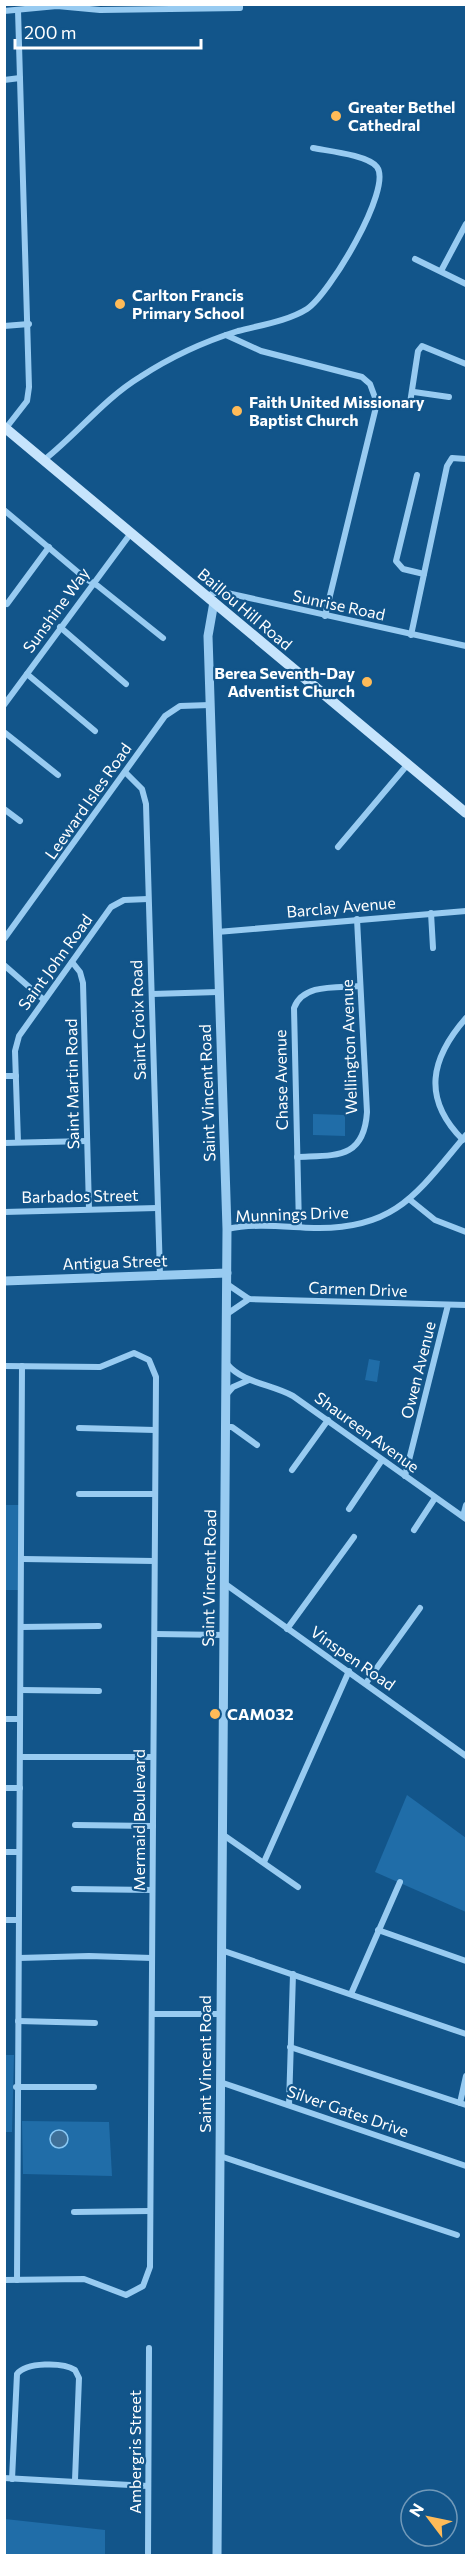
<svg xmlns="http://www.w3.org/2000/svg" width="471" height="2560" font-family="Commissioner,sans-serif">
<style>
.green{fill:#206da8}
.water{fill:#3f7098;stroke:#89c8f4;stroke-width:1.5}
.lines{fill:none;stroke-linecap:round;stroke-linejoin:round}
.minor{stroke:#98cbf1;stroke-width:6}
.tertiary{stroke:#98cbf1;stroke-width:9}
.secondary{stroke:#c6e4fc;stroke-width:10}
.poi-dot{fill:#ffbb58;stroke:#12558a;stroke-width:2}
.labels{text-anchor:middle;stroke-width:4.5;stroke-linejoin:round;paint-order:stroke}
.poi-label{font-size:16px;font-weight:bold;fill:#fff;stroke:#12558a;text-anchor:start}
.street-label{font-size:16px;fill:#fff;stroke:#12558a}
</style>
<rect width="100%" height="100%" fill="#12558a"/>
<g class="green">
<path d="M313 1114 345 1115V1136L313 1135Z"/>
<path d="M369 1359 380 1361 377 1382 365 1380Z"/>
<path d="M5 1505H19L18 1590H5Z"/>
<path d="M407 1795 466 1838V1912L375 1872Z"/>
<path d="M5 2055H14L12 2132H5Z"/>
<path d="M22 2121 109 2122 112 2176 23 2174Z"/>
<path d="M5 2519 105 2530V2555H5Z"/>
</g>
<circle class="water" cx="59" cy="2139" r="9"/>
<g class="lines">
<g class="minor">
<path d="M4 11 57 6 100 10 240 8V4"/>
<path d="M4 80 20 78"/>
<path d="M415 259 466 284"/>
<path d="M441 271 466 224"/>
<path d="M4 326 29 324"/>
<path d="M226 335 261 351 362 377 370 384 377 403 325 616"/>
<path d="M414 392 449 397"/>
<path d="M377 403 400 407 410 403 418 351 422 346 466 364"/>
<path d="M6 428 27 401 29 387 18 10"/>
<path d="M44 460C77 434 104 399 140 377 169 358 206 341 238 331 261 325 288 321 307 309 329 295 393 188 377 167 368 155 328 151 313 148"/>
<path d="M417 475 396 561 403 569 424 574"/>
<path d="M4 510 86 579 98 586 163 638"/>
<path d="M207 597 213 593H227L466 646"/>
<path d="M7 604 49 547"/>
<path d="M60 627 126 684"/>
<path d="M411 635 447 466 452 458 466 459"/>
<path d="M27 674 95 731"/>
<path d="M4 705 131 533"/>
<path d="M4 732 58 775"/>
<path d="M125 772 142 789 146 804 160 1275"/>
<path d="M4 809 20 821"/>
<path d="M338 847 408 764"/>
<path d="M431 913 433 948"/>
<path d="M217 932 466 911"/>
<path d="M4 939 165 716 180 706 210 705"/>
<path d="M72 962 80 972 83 983 89 1209"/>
<path d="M4 965 44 1000"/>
<path d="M152 994 218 992"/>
<path d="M4 1076H16"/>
<path d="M463 1140C421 1098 431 1058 466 1018"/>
<path d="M18 1142 15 1051 19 1036 111 907 124 900 148 899"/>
<path d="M4 1143 87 1141"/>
<path d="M297 1157C335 1155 364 1160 367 1112L357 919"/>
<path d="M409 1199 435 1220 466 1232"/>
<path d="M4 1212 157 1208"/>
<path d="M299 1227 294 1008C303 983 338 988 360 986"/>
<path d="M227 1229C256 1223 285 1227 314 1228 396 1230 418 1192 466 1135"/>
<path d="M227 1284 249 1299 466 1305"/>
<path d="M227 1314 249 1299"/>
<path d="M227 1364C243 1383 271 1384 293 1396L466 1519"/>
<path d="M4 1366 100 1367 134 1353 149 1360 156 1377 150 2267 143 2286 126 2295 84 2279 4 2280"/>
<path d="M226 1395 233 1387 249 1380"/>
<path d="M226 1427H232L257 1445"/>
<path d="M79 1428 155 1430"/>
<path d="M292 1470 328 1420"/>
<path d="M405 1476 448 1305"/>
<path d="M79 1494H155"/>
<path d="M349 1509 382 1460"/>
<path d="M463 1516 466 1505"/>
<path d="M414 1530 435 1498"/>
<path d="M23 1559 154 1561"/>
<path d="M224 1583 466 1756"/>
<path d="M21 1627 99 1626"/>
<path d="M287 1629 354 1537"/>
<path d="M155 1634 224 1635"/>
<path d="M366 1683 420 1608"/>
<path d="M21 1690 99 1691"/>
<path d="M4 1719H20"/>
<path d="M20 1757H152"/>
<path d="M4 1788H20"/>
<path d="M75 1825 153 1826"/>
<path d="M222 1834 298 1887"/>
<path d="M4 1852H19"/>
<path d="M264 1862 349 1671"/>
<path d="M74 1889 152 1890"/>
<path d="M4 1920H18"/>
<path d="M378 1930 466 1961"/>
<path d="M221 1950 466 2034"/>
<path d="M19 1958 89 1956 152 1958"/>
<path d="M351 1994 400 1882"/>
<path d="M152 2014H220"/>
<path d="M18 2021 95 2023"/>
<path d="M290 2047 466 2105"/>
<path d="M220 2082 466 2166"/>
<path d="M16 2087H94"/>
<path d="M460 2103 466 2076"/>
<path d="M289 2105 293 1974"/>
<path d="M220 2156 457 2235"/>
<path d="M74 2212 150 2211"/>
<path d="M17 2280 22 1366"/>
<path d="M4 2478 148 2486"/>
<path d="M12 2479 17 2374C26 2362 63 2362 75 2370L79 2378 75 2480"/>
<path d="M148 2556 149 2348"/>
</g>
<g class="tertiary">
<path d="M214 602 208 636 227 1229 217 2556"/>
<path d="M4 1281 227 1273"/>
</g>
<path class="secondary" d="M4 427 466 813"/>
</g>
<g class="poi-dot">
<circle cx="336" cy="116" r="6"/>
<circle cx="120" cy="304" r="6"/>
<circle cx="237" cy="411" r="6"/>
<circle cx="367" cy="682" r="6"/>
<circle cx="215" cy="1714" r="6"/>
</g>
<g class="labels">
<g class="poi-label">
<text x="348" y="113">Greater Bethel<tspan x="348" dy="18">Cathedral</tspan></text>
<text x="132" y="301">Carlton Francis<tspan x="132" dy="18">Primary School</tspan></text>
<text x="249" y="408">Faith United Missionary<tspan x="249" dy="18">Baptist Church</tspan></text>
<text x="355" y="679" text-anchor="end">Berea Seventh-Day<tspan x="355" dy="18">Adventist Church</tspan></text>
<text x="227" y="1720">CAM032</text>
</g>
<g class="street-label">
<text transform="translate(339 605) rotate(12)" y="6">Sunrise Road</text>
<text transform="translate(245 609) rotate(40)" y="6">Baillou Hill Road</text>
<text transform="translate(56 610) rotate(-54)" y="6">Sunshine Way</text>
<text transform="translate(88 801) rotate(-55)" y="6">Leeward Isles Road</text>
<text transform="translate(341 907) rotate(-5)" y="6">Barclay Avenue</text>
<text transform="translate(55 962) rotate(-54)" y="6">Saint John Road</text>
<text transform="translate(138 1020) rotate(-92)" y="6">Saint Croix Road</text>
<text transform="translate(349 1047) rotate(-92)" y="6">Wellington Avenue</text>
<text transform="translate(281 1080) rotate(-91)" y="6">Chase Avenue</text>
<text transform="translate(72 1084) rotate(-91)" y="6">Saint Martin Road</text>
<text transform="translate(207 1093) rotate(-92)" y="6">Saint Vincent Road</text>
<text transform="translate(80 1196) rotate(-1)" y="6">Barbados Street</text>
<text transform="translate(292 1214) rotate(-2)" y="6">Munnings Drive</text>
<text transform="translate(115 1262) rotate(-2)" y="6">Antigua Street</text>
<text transform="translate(358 1289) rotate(2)" y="6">Carmen Drive</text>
<text transform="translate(418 1370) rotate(-76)" y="6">Owen Avenue</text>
<text transform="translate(367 1432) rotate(36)" y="6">Shaureen Avenue</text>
<text transform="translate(209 1578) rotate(-89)" y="6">Saint Vincent Road</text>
<text transform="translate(353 1658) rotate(35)" y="6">Vinspen Road</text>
<text transform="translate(139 1820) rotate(-90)" y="6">Mermaid Boulevard</text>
<text transform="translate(205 2064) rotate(-90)" y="6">Saint Vincent Road</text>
<text transform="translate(348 2111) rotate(19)" y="6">Silver Gates Drive</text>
<text transform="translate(135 2452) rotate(-90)" y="6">Ambergris Street</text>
</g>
</g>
<rect width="471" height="2560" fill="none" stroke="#ffffff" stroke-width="12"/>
<g transform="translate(429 2518) rotate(302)"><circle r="28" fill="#12558a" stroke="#7199b9" stroke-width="1.5"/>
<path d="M0-4.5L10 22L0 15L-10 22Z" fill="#ffbb58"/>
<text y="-9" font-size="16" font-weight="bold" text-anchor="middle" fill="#ffffff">N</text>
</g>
<path d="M15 39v9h186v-9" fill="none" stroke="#ffffff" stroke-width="3"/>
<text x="24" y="39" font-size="18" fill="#ffffff" stroke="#12558a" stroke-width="4.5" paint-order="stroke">200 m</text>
</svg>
